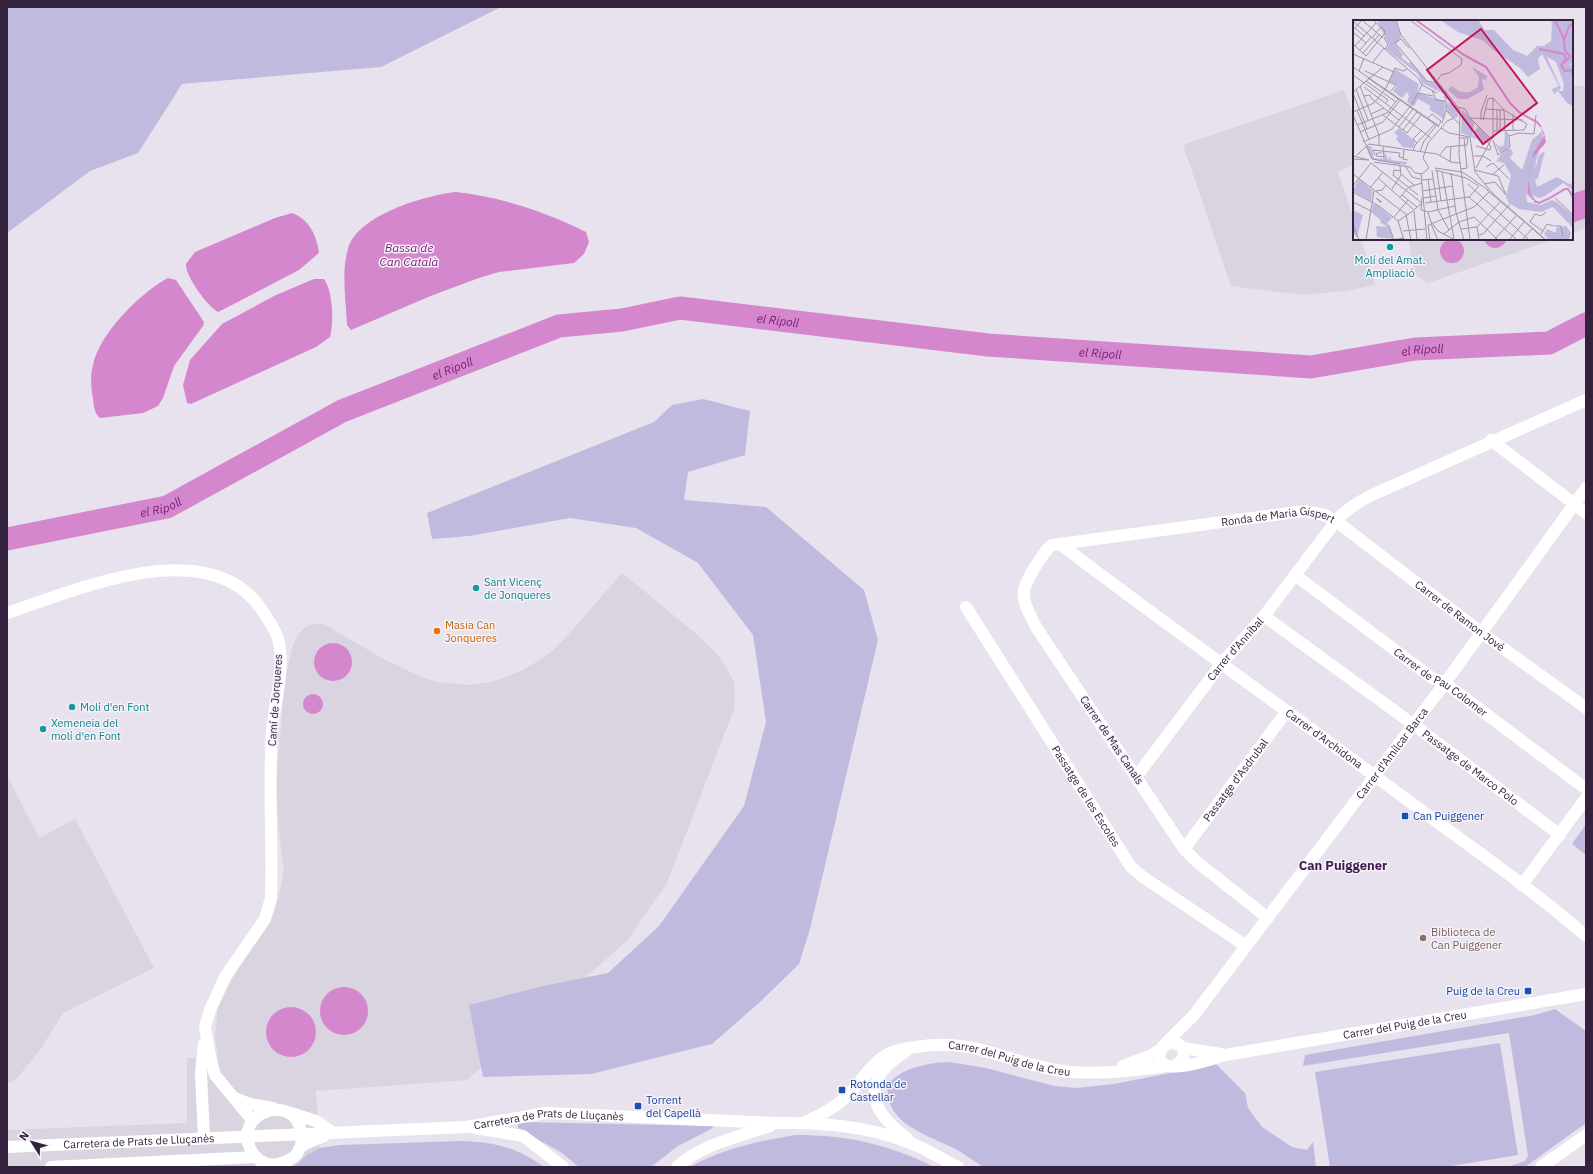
<svg xmlns="http://www.w3.org/2000/svg" width="1593" height="1174" viewBox="0 0 1593 1174" font-family="'IBM Plex Sans',sans-serif">
  <style>
    .built { fill: #dad3e0 }
    .green { fill: #c1badf }
    .water { fill: #d487cd }
    .lines { fill: none; stroke-linecap: round; stroke-linejoin: round }
    .river { stroke: #d487cd; stroke-width: 23 }
    .minor { stroke: #fff; stroke-width: 12 }
    .culture-dot { fill: #0f9aa8; stroke: #f5f2f9; stroke-width: 1.5 }
    .food-dot { fill: #e8710a; stroke: #f5f2f9; stroke-width: 1.5 }
    .transit-dot { fill: #1a4fb4; stroke: #f5f2f9; stroke-width: 1.5 }
    .education-dot { fill: #8d6e63; stroke: #f5f2f9; stroke-width: 1.5 }
    .labels { text-anchor: middle; dominant-baseline: central; stroke-width: 3; stroke-linejoin: round; paint-order: stroke }
    .culture-label { font-size: 11px; fill: #0d838f; stroke: #f5f2f9; text-anchor: start }
    .street-label { font-size: 11px; fill: #34213e; stroke: #f5f2f9 }
    .food-label { font-size: 11px; fill: #c56008; stroke: #f5f2f9; text-anchor: start }
    .transit-label { font-size: 11px; fill: #164399; stroke: #f5f2f9; text-anchor: start }
    .education-label { font-size: 11px; fill: #785e54; stroke: #f5f2f9; text-anchor: start }
    .water-label { font-size: 12px; font-style: italic; fill: #7c1973; stroke: #f5f2f9 }
    .quarter-label { font-size: 13px; font-weight: bold; fill: #401c51; stroke: #f5f2f9 }
    .inset-river { fill: none; stroke: #d487cd; stroke-width: 2 }
    .inset-road { fill: none; stroke: #9f95a7; stroke-width: 1 }
    .view { fill: #c2185b; fill-opacity: 0.15; stroke: #c2185b; stroke-width: 2 }
    .inset-edge { fill: none; stroke: #34213e; stroke-width: 2 }
  </style>
  <rect width="100%" height="100%" fill="#e7e2ed"/>
  <path class="built" d="M1572,86H1586V228L1572,233Z
    M1344,90L1354,116V164L1338,172L1354,219V239H1361L1375,285L1344,291L1303,295L1231,286L1183,145Z
    M1409,239H1555L1428,283L1413,273Z
    M622,573L694,632L716,653L725,665L734,682L735,696L734,709L667,883L627,941L467,1080L316,1091L320,1148L307,1155L294,1167H7V1130L187,1123V1058L218,1057L215,1036L218,1007L236,971L274,912L280,891L284,871L279,833L276,786L285,678L292,648L297,636L303,629L310,625L322,623L382,658L421,677L438,682L467,685L492,682L521,671L538,661L552,651L567,636Z
    M7,775L39,838L75,819L154,968L63,1013L40,1050L17,1078L7,1084Z"/>
  <path class="green" d="M7,7H501L381,67L182,84L138,153L90,171L7,233Z
    M703,399L750,411L745,455L688,472L684,500L766,507L864,590L878,640L810,929L799,964L759,1003L712,1044L591,1074L483,1077L469,1005L543,986L608,973L659,926L744,806L766,722L753,635L698,563L636,528L570,518L469,536L432,539L427,513L654,422L672,405Z
    M1586,824V855L1572,844Z
    M1555,1009L1586,1031V1123L1525,1167H1508L1525,1161L1528,1156L1509,1033L1303,1066L1305,1055L1535,1015Z
    M1500,1043L1518,1155L1446,1167H1330L1315,1072Z
    M949,1062L986,1068L1054,1086L1076,1088L1114,1084L1216,1064L1245,1093L1248,1108L1262,1127L1292,1147L1307,1150L1313,1142L1316,1167H983C974,1161 965,1154 955,1149C931,1136 893,1127 888,1096C887,1090 887,1085 892,1080C908,1066 929,1063 949,1062Z
    M521,1122L714,1126L711,1129L678,1146L651,1167H579L562,1153L518,1128V1125Z
    M795,1135C847,1135 888,1144 934,1167H690C722,1149 759,1141 795,1135Z
    M460,1141C494,1142 517,1147 544,1167H294L307,1155L320,1148L340,1145Z"/>
  <path class="water" d="M1586,189V218L1572,223V194Z
    M456,192C501,197 546,212 586,232L589,242L584,254L574,263L499,272L479,278L433,295L351,330L347,325C346,301 341,272 348,249C357,215 426,195 456,192Z
    M292,213C309,219 317,236 319,253L299,270L226,308L218,312C207,306 185,276 186,264L195,252L275,218Z
    M1440 251a12 12 0 1 1 24 0a12 12 0 1 1-24 0Z
    M1484,239H1507C1502,251 1488,251 1484,239Z
    M168,278L176,280L204,322L203,326L174,366L163,398L158,406L143,413L100,418C94,413 94,406 93,399C91,387 90,376 93,365C99,334 141,292 168,278Z
    M314,279H324C333,291 334,323 330,337L316,347L191,404L187,403L183,385L190,360L222,324L276,295Z
    M314 662a19 19 0 1 1 38 0a19 19 0 1 1-38 0Z
    M303 704a10 10 0 1 1 20 0a10 10 0 1 1-20 0Z
    M320 1011a24 24 0 1 1 48 0a24 24 0 1 1-48 0Z
    M266 1032a25 25 0 1 1 50 0a25 25 0 1 1-50 0Z"/>
  <g class="lines">
    <path class="river" id="s1" d="M7,539L167,507L342,411L559,326L622,320L680,308L988,345L1311,367L1415,349L1549,343L1586,324"/>
    <g class="minor">
      <path d="M1491,440L1586,513"/>
      <path id="s2" d="M1060,544C1181,636 1305,723 1426,814C1480,853 1535,892 1586,936"/>
      <path id="s3" d="M1295,575L1432,678L1445,683L1586,789"/>
      <path id="s4" d="M966,607L1131,867L1143,877L1246,946"/>
      <path d="M7,613C77,590 209,531 262,610C269,621 276,630 279,642C285,671 274,703 272,732C268,787 273,843 271,898L265,919L225,977L210,1010L205,1027L210,1056L215,1075L252,1120"/>
      <path id="s5" d="M1264,616L1414,725L1560,835"/>
      <path id="s6" d="M1136,777L1222,663L1264,616L1336,521L1482,633L1586,708"/>
      <path id="s7" d="M1184,849L1287,711"/>
      <path d="M1522,885L1586,798"/>
      <path id="s8" d="M1268,918L1197,862L1184,849L1036,627C1021,596 1018,594 1037,564C1042,557 1045,550 1052,545L1304,511L1325,515L1336,521C1346,509 1358,502 1372,495L1586,400"/>
      <path d="M204,1044L201,1073L204,1138"/>
      <path id="s9" d="M1163,1046L1194,1015L1445,683L1586,488"/>
      <path d="M1183,1048L1221,1054"/>
      <path d="M907,1050C900,1055 893,1060 887,1066C860,1094 882,1120 907,1138"/>
      <path d="M1123,1066L1150,1056L1161,1049"/>
      <path id="s10" d="M1175,1066L1183,1059L1184,1051L1180,1045L1170,1042L1161,1049C1149,1082 1213,1059 1225,1055L1586,994"/>
      <path d="M235,1098L250,1104L273,1108"/>
      <path d="M291,1113L316,1121L332,1132"/>
      <path id="s11" d="M803,1123C818,1116 833,1109 845,1098C861,1084 871,1061 892,1052C900,1049 908,1048 916,1047C971,1037 1004,1061 1055,1070C1089,1076 1133,1071 1167,1066"/>
      <path d="M475,1128L523,1136L563,1167"/>
      <path id="s12" d="M7,1147L466,1127L545,1113L777,1123C824,1122 877,1127 920,1147C933,1153 945,1161 958,1167"/>
      <path d="M301,1147C309,1084 223,1111 254,1155C259,1162 270,1166 278,1164C285,1162 292,1160 297,1154C298,1151 299,1148 302,1146C308,1142 317,1139 324,1136"/>
      <path d="M51,1167L256,1157"/>
      <path d="M677,1167C702,1144 738,1137 770,1126"/>
      <path d="M1541,1167L1586,1135"/>
    </g>
  </g>
  <g class="culture-dot">
    <circle cx="1390" cy="247" r="4"/>
    <circle cx="476" cy="588" r="4"/>
    <circle cx="72" cy="707" r="4"/>
    <circle cx="43" cy="729" r="4"/>
  </g>
  <circle class="food-dot" cx="437" cy="631" r="4"/>
  <g class="transit-dot">
    <rect x="1401" y="812" width="8" height="8" rx="2"/>
    <rect x="1524" y="987" width="8" height="8" rx="2"/>
    <rect x="838" y="1086" width="8" height="8" rx="2"/>
    <rect x="634" y="1102" width="8" height="8" rx="2"/>
  </g>
  <circle class="education-dot" cx="1423" cy="938" r="4"/>
  <g class="labels">
    <g class="culture-label">
      <text x="1390" y="260" text-anchor="middle">Molí del Amat.<tspan x="1390" dy="13">Ampliació</tspan></text>
      <text x="484" y="582">Sant Vicenç<tspan x="484" dy="13">de Jonqueres</tspan></text>
      <text x="80" y="707">Molí d'en Font</text>
      <text x="51" y="723">Xemeneia del<tspan x="51" dy="13">molí d'en Font</tspan></text>
    </g>
    <g class="street-label">
      <text stroke="none"><textPath href="#s8" startOffset="697">Ronda de Maria Gispert</textPath></text>
      <text stroke="none"><textPath href="#s6" startOffset="481">Carrer de Ramon Jové</textPath></text>
      <text stroke="none"><textPath href="#s6" startOffset="162">Carrer d'Anníbal</textPath></text>
      <text stroke="none"><textPath href="#s3" startOffset="181">Carrer de Pau Colomer</textPath></text>
      <text transform="translate(275 700) rotate(-86)">Camí de Jorqueres</text>
      <text stroke="none"><textPath href="#s2" startOffset="328">Carrer d'Archidona</textPath></text>
      <text transform="translate(1112 740) rotate(56)">Carrer de Mas Canals</text>
      <text stroke="none"><textPath href="#s9" startOffset="372">Carrer d'Amílcar Barca</textPath></text>
      <text stroke="none"><textPath href="#s5" startOffset="256">Passatge de Marco Polo</textPath></text>
      <text stroke="none"><textPath href="#s7" startOffset="86">Passatge d'Asdrubal</textPath></text>
      <text stroke="none"><textPath href="#s4" startOffset="224">Passatge de les Escoles</textPath></text>
      <text stroke="none"><textPath href="#s10" startOffset="310">Carrer del Puig de la Creu</textPath></text>
      <text stroke="none"><textPath href="#s11" startOffset="235">Carrer del Puig de la Creu</textPath></text>
      <text stroke="none"><textPath href="#s12" startOffset="543">Carretera de Prats de Lluçanès</textPath></text>
      <text stroke="none"><textPath href="#s12" startOffset="132">Carretera de Prats de Lluçanès</textPath></text>
    </g>
    <g class="food-label">
      <text x="445" y="625">Masia Can<tspan x="445" dy="13">Jonqueres</tspan></text>
    </g>
    <g class="transit-label">
      <text x="1413" y="816">Can Puiggener</text>
      <text x="1520" y="991" text-anchor="end">Puig de la Creu</text>
      <text x="850" y="1084">Rotonda de<tspan x="850" dy="13">Castellar</tspan></text>
      <text x="646" y="1100">Torrent<tspan x="646" dy="13">del Capellà</tspan></text>
    </g>
    <g class="education-label">
      <text x="1431" y="932">Biblioteca de<tspan x="1431" dy="13">Can Puiggener</tspan></text>
    </g>
    <g class="water-label">
      <text x="409" y="247">Bassa de<tspan x="409" dy="14">Can Català</tspan></text>
      <text stroke="none"><textPath href="#s1" startOffset="817">el Ripoll</textPath></text>
      <text stroke="none"><textPath href="#s1" startOffset="1465">el Ripoll</textPath></text>
      <text stroke="none"><textPath href="#s1" startOffset="1141">el Ripoll</textPath></text>
      <text stroke="none"><textPath href="#s1" startOffset="481">el Ripoll</textPath></text>
      <text stroke="none"><textPath href="#s1" startOffset="157">el Ripoll</textPath></text>
    </g>
    <g class="quarter-label">
      <text x="1343" y="865">Can Puiggener</text>
    </g>
  </g>
  <g transform="translate(1353 20)">
    <rect width="220" height="220" fill="#e7e2ed"/>
    <path d="M24,0H43L48,18L42,24L50,35L48,37L55,43L58,42L75,62L86,64L93,73V78H90L92,75L89,73L69,63L65,54L33,29L36,25ZM87,0H125L132,10H141L160,30L174,36L184,26H191L198,21L199,4L198,1L189,0H220V41L216,47L220,44V86L214,83L205,71L201,74L199,69L206,66L189,34L185,39L187,49L175,57L167,48L139,29L131,21L105,12ZM194,37L203,42L211,64L210,71H205L208,68ZM119,47L134,56L133,60L129,59L131,70L114,79H105L95,70L98,66L108,72H117L125,67L126,57ZM42,49L66,64L64,73L92,81L91,99L76,89L78,86L65,79L61,86L54,82L56,76L54,72L49,78L40,71L44,66L36,61ZM95,82L105,88V97L101,98L95,92L93,86ZM109,89L121,103L119,114L127,120L120,113L125,107L136,117L134,123L108,113ZM46,108L62,121L60,128L50,127L43,119L45,116L41,113ZM189,111L191,126L182,129L186,132L183,141L182,150L186,135L192,131L185,158L182,160L184,167L204,157L216,164L220,163V170L210,163L192,176L186,178L180,175L183,182L173,174L174,182L188,185L199,180L204,182L220,196V208L200,187L188,192L166,189L156,183L153,177L158,155L151,143L143,141L153,129H158L160,133L157,138L169,150L179,120ZM152,112L155,116L156,127L147,133L142,123L147,127L151,125ZM13,126H18L21,138L30,139L32,132L35,140L38,136V140L54,142L53,145L22,140L18,138ZM6,159L20,171L18,181L0,171ZM20,184L25,186L39,198L34,203L19,191ZM0,190L10,195L4,217L0,212ZM28,200L36,207L40,219L24,217L23,206L34,207L27,202ZM213,206L218,213L216,220H196L191,214L194,209L203,213V208Z" fill="#c1badf" fill-rule="evenodd"/>
    <path d="M187,105L191,113L193,122L179,139L175,160L178,176L184,182L179,179L175,173V160L178,142L181,132L191,116Z" fill="#d487cd"/>
    <path class="inset-river" d="M63,0L111,35L133,47L157,83L167,93L184,102L188,107M202,0L211,19M220,4L216,6L211,20L212,30L217,37L208,45L212,51L218,50L220,55M186,29L211,34L213,38L210,43M181,181L186,183L195,179L212,169H215L220,177"/>
    <path class="inset-road" d="M9,0L30,18M20,0L31,10L32,13L28,17M43,0L48,15L107,90L106,135L117,220M57,0L109,39L108,45L96,53L88,55L85,60M0,1L65,58L69,65L84,73M2,8L11,16M0,10L9,0M0,12L13,23M31,17L35,25L32,29M19,18L28,7M0,24L13,36L32,13M2,26L23,3M56,28L48,19L42,23L74,61L85,63M7,30L18,17M10,33L26,15M0,34L41,52M20,42L31,28M0,47L86,106M6,51L11,38M12,51L43,65L38,71M0,55L35,80L33,83M15,58L86,107M13,61L43,82M7,66L26,115V126M11,67L78,118M3,69L15,100M79,70L83,80L92,81M93,71V90L107,105M0,72L30,47M0,73L14,109M65,73L80,76M11,76L17,75L18,78L46,100M140,78L151,90L174,104L171,110L140,111M140,78V119M105,87L112,89L117,98L139,120M132,89L151,90L152,111M4,90L16,120M144,90V110M147,90V111M0,92L21,83L33,68L42,48L50,51L54,49M18,94L31,88M160,94V110M0,95L19,139L47,144M30,95L54,113L68,95M75,98L79,94L88,101L86,105M117,98L170,100M128,100V92L134,75M130,100L135,79L140,78M89,103L93,90M4,105L34,93L45,79M46,107L60,89M88,108L96,113L117,117L122,152L140,174M50,110L64,92M7,112L30,102L48,79M156,116L166,113L181,114L183,95M140,120L145,135M10,122L39,109L59,84L69,65M64,123L60,119L69,110M123,126L137,130L138,127L135,122M51,130L50,139L55,140M60,131L62,125L82,104M67,132L71,121L83,106M29,133H24L23,136L31,137L30,127M4,135L16,124L84,134L98,142L107,143M22,135L20,130L47,133L46,137L50,138M87,135L93,127L114,125L115,118H107M145,135L157,127L156,116L152,111M0,136L16,140M121,136H130L138,141M0,139L16,140M21,142L57,147L62,153L69,154L76,148L70,138L75,123L94,101L101,98M97,142L98,127M18,143L69,183L61,190M53,147L59,157L67,159M133,147L140,143L156,159M82,148L109,152L123,161M123,148L138,120M108,149L114,148L111,118M122,150L145,156L153,175M79,151L85,190L96,210M84,151L88,181M89,152L101,219M98,153L103,193L111,220M0,154L54,195M48,154L61,165M68,154L74,220M140,154L151,145M40,155L65,175M40,155L41,150L48,151M25,158L61,190M75,159L78,182M68,160L80,159M122,161L135,170M115,164L176,220M131,164L142,162L153,175M0,166L18,143M17,168L30,152M39,169L48,155L47,146M134,170L181,210M23,171L29,170L33,165M69,171L100,166M0,172L26,186L45,201L51,220M139,173L192,219M49,175L64,187M47,177L56,167L69,163M116,177L164,220M69,178L68,190L72,191M70,178L83,176M202,178L220,195M0,182L18,191L36,206L41,220M28,183L23,178L29,182M72,183L116,177L126,166L113,158L82,150M61,191L64,220M72,191L75,192L78,202L85,211L100,219M75,192L102,186M53,195L58,220M41,197L55,180M45,201L60,191M78,204L85,220M0,205L6,220M75,205L121,187L136,172M75,205L77,220M202,206H208L210,216M124,207L126,220M108,209L124,207L147,182M181,210L192,220M50,211L72,209M190,211L177,202L182,194L188,196L193,192M91,214L106,202L121,197L145,220M188,214L194,204L201,206M125,215L130,214L157,184M13,220L21,171M38,220L51,218M141,220L163,196M156,220L171,202M169,220L179,209"/>
    <path class="view" d="M128,9L184,83L130,124L74,50Z"/>
    <rect width="220" height="220" class="inset-edge"/>
  </g>
  <rect width="1593" height="1174" fill="none" stroke="#34213e" stroke-width="16"/>
  <g transform="translate(32 1142) rotate(307)" stroke="#f5f2f9" stroke-width="3" paint-order="stroke">
  <path d="M0-3L7 15L0 10L-7 15Z" fill="#34213e"/>
  <text y="-6" font-size="11" font-weight="bold" text-anchor="middle" fill="#34213e">N</text>
  </g>
</svg>
